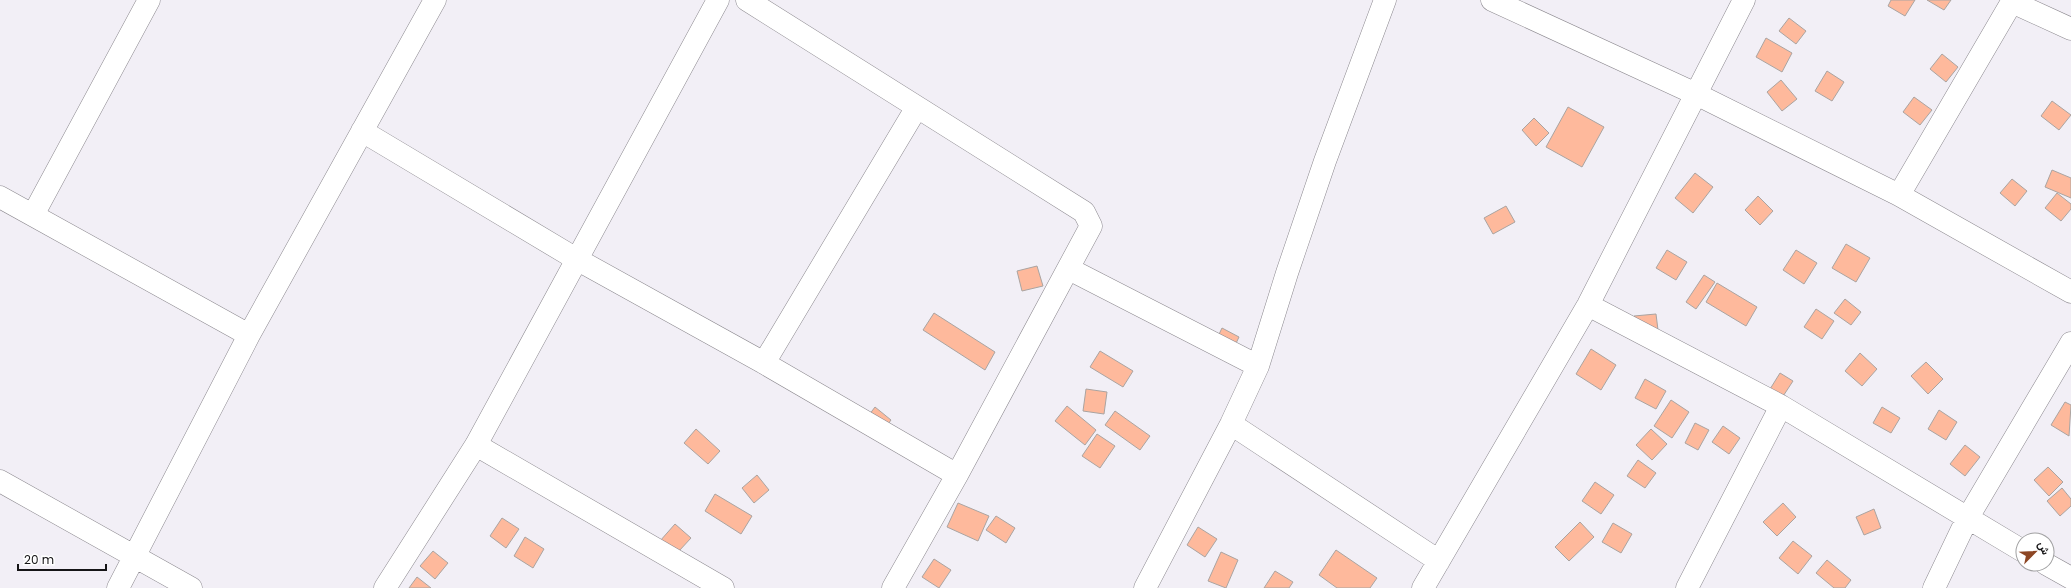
<svg xmlns="http://www.w3.org/2000/svg" width="2071" height="588" viewBox="0 0 2071 588" font-family="Poppins,Vazirmatn,sans-serif">
  <style>
    .building { fill: #feb99c; stroke: #aaa4a1 }
    .lines { fill: none; stroke-linecap: round; stroke-linejoin: round }
    .minor-casing { stroke: #8c898f; stroke-width: 23 }
    .minor { stroke: #fff; stroke-width: 22 }
  </style>
  <rect width="100%" height="100%" fill="#f2eff6"/>
  <path class="building" d="M1891,0H1915L1905,16L1888,6Z
    M1927,0H1951L1944,10Z
    M1789,18L1806,31L1796,44L1779,31Z
    M1766,38L1792,53L1782,72L1756,57Z
    M1942,54L1958,67L1946,82L1930,69Z
    M1827,71L1844,82L1832,101L1815,91Z
    M1781,80L1797,99L1782,111L1767,92Z
    M1914,97L1932,110L1920,125L1903,112Z
    M2052,101L2071,115L2059,130L2041,116Z
    M1568,107L1604,127L1582,167L1546,147Z
    M1534,118L1549,133L1536,146L1522,130Z
    M2052,170L2071,178V198L2045,187Z
    M1695,173L1713,187L1693,213L1675,198Z
    M2012,179L2027,191L2015,206L2000,193Z
    M2057,193L2071,204V209L2061,221L2045,208Z
    M1758,196L1773,211L1760,225L1745,210Z
    M1506,206L1515,222L1493,234L1484,218Z
    M1846,244L1870,258L1856,282L1832,268Z
    M1667,250L1687,262L1676,280L1656,268Z
    M1796,250L1817,263L1804,284L1783,270Z
    M1037,266L1043,286L1022,291L1017,271Z
    M1704,275L1715,282L1696,309L1686,302Z
    M1717,283L1757,307L1746,326L1706,302Z
    M1845,299L1861,312L1851,325L1834,313Z
    M1816,309L1834,321L1822,339L1804,327Z
    M934,313L995,352L985,370L923,330Z
    M1656,314L1659,338L1637,340L1634,316Z
    M1222,328L1239,337L1229,358L1212,349Z
    M1591,349L1616,365L1601,390L1576,374Z
    M1100,351L1133,371L1123,387L1090,367Z
    M1860,353L1877,369L1862,386L1845,371Z
    M1926,362L1943,379L1928,394L1911,376Z
    M1780,373L1793,381L1774,410L1762,402Z
    M1645,379L1666,391L1656,409L1635,398Z
    M1086,389L1107,392L1104,414L1083,411Z
    M1671,400L1689,412L1672,438L1654,426Z
    M2065,402L2071,405L2069,436L2051,425Z
    M1067,406L1096,430L1085,445L1055,421Z
    M875,407L891,420L879,436L863,423Z
    M1882,407L1900,418L1891,433L1873,423Z
    M1939,410L1957,422L1946,440L1928,429Z
    M1115,411L1150,436L1140,450L1105,425Z
    M1695,423L1709,430L1698,450L1685,443Z
    M1723,426L1740,438L1729,454L1712,442Z
    M696,429L720,451L708,464L684,443Z
    M1651,429L1667,444L1652,460L1636,445Z
    M1097,434L1115,446L1100,468L1082,456Z
    M1965,445L1980,457L1965,476L1950,464Z
    M1638,460L1656,473L1645,488L1627,476Z
    M2048,467L2063,482L2049,496L2034,480Z
    M757,475L769,490L754,503L742,488Z
    M1595,482L1614,495L1601,514L1582,501Z
    M2062,488L2071,499V506L2060,516L2047,501Z
    M715,494L752,516L741,534L705,511Z
    M958,503L989,516L978,541L947,527Z
    M1783,503L1796,517L1777,536L1763,522Z
    M1874,509L1881,528L1864,535L1856,517Z
    M996,516L1015,528L1006,543L986,530Z
    M502,518L519,529L506,548L490,536Z
    M1580,522L1594,537L1569,561L1555,547Z
    M1613,523L1632,534L1621,553L1602,542Z
    M675,524L691,538L667,564L652,550Z
    M1198,527L1217,539L1205,557L1187,545Z
    M525,537L544,549L533,568L514,556Z
    M1793,541L1812,556L1798,574L1779,558Z
    M1336,550L1377,578L1370,588H1337L1319,575Z
    M433,551L448,563L435,579L420,566Z
    M1221,552L1238,560L1226,588L1208,581Z
    M934,559L951,570L939,588L922,577Z
    M1827,560L1851,580L1845,588H1834L1816,573Z
    M1275,571L1293,582L1289,588H1264Z
    M417,577L431,588H409Z"/>
  <g class="lines">
    <defs>
      <path id="minor" d="M747,0L1084,212L1091,226L957,475L893,588
        M1492,0L1696,94L1899,195L2071,292
        M2012,2L2071,29
        M362,131L578,260L764,363L957,475
        M1899,195L2013,0
        M0,197L249,335
        M33,215L149,0
        M1069,269L1258,366
        M1588,305L1781,406L2023,551
        M764,363L917,107
        M1231,424L1439,561
        M476,445L723,588
        M0,481L191,588
        M2046,564L2071,578
        M118,588L249,335L435,0
        M385,588L476,445L718,0
        M1145,588L1231,424L1258,366L1287,273L1325,161L1385,0
        M1423,588L1588,305L1744,0
        M1687,588L1781,406
        M1934,588L1967,519L2071,343"/>
    </defs>
    <use href="#minor" class="minor-casing"/>
    <use href="#minor" class="minor"/>
  </g>
  <g transform="translate(2035 552) rotate(66)"><circle r="19" fill="#ffffff" stroke="#a1a1a2"/>
  <path d="M0-3L7 15L0 10L-7 15Z" fill="#8d4624"/>
  <text y="-6" font-size="11" font-weight="bold" text-anchor="middle" fill="#151416">ش</text>
  </g>
  <path d="M18 564v6h88v-6" fill="none" stroke="#151416" stroke-width="2"/>
  <text x="24" y="564" font-size="12" fill="#151416" stroke="#ffffff" stroke-width="3" paint-order="stroke">20 m</text>
</svg>
